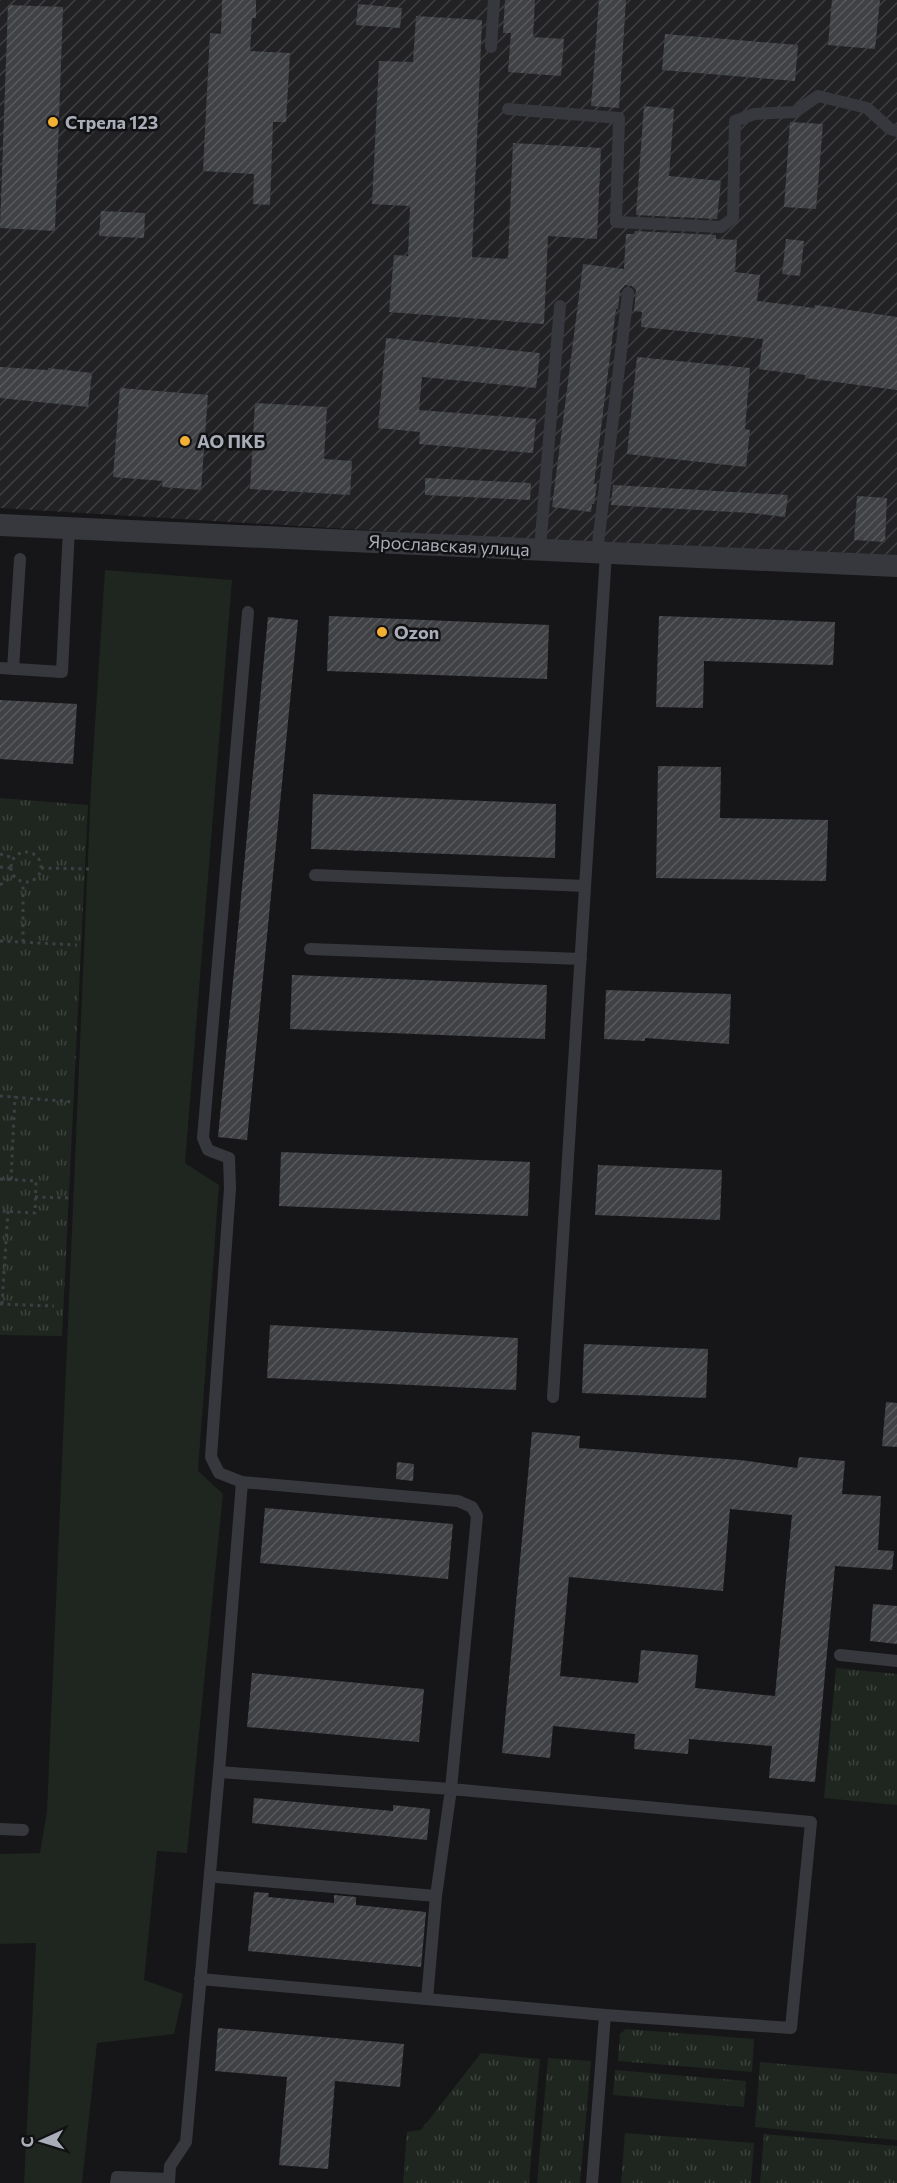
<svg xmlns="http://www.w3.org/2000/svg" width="897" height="2183" viewBox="0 0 897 2183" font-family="Commissioner,sans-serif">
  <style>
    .industrial { fill: url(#industrial-furrows) }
    .grass { fill: url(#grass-tufts) }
    .pitch { fill: #1e261f }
    .building { fill: url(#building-hatch); fill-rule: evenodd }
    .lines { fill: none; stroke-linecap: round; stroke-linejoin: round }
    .path { stroke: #3d3f44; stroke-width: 3; stroke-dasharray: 3 4.5; stroke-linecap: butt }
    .lane { stroke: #37383d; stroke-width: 12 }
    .street { stroke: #37383d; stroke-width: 22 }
    .poi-dot { fill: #f2b134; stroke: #111113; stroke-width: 2 }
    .labels { text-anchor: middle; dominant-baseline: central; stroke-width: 5; stroke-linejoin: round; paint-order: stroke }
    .poi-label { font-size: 18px; font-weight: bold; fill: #a8adb8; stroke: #111113; text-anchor: start }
    .street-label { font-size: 18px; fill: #a8adb8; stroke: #111113 }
  </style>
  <defs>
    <pattern id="industrial-furrows" width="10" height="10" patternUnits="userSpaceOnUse" patternTransform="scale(1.5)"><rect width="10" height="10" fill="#222225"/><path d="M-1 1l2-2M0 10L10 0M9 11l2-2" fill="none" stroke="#3f3f43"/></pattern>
    <pattern id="grass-tufts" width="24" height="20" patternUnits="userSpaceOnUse" patternTransform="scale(1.5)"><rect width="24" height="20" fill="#1e261f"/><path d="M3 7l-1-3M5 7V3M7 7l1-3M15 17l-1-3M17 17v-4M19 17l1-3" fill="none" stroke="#3c433d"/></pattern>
    <pattern id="building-hatch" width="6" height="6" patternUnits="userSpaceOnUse" patternTransform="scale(1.5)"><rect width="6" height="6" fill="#404145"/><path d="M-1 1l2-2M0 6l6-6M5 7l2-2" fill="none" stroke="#595a5e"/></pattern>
  </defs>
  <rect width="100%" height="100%" fill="#161618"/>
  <path class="industrial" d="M0,0H897V562L0,508Z"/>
  <path class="grass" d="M0,798L88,805L62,1336L0,1335Z
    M836,1668L897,1674V1805L824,1798Z
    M626,2029L754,2039L752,2072L618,2061L620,2034Z
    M481,2053L540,2059L529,2183H403L407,2132L421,2130Z
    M548,2058L591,2061L580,2183H537Z
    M760,2062L897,2074V2140L755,2127Z
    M615,2070L746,2081L744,2107L613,2095Z
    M625,2133L754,2143L751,2183H621Z
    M764,2134L897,2146V2183H760Z"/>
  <path class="pitch" d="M105,570L232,580L185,1163L219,1185L198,1471L223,1494L187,1853L157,1851L144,1980L183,1994L174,2034L97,2043L82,2183H24L36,1943L0,1944V1854L40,1853L47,1811L91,787Z"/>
  <path class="building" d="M222,0H256V18H252L250,51L290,53L286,122H273L270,205L253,204L254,174L203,171L210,33L221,34Z
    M505,0H535L533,37L564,39L561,76L508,72L511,33H503Z
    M599,0H626L619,108L591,106Z
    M832,0H880L875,49L828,45Z
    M358,4L402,8L400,28L356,25Z
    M8,5L63,7L55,231L0,228Z
    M416,16L482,20L472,257L508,259L513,143L601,148L597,239L548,236L544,324L389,312L394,255L408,256L410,206L372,204L379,61L413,62Z
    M665,34L798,45L795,81L662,70Z
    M644,106L674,109L669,176L721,181L717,219L636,215Z
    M790,122L823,124L816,209L784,207Z
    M101,211L145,213L144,238L99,236Z
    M635,231L716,235V239L737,240L735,272L760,275L757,301L814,308L815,305L897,317V390L805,378V375L759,369L763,339L641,327L642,312L634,311L636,290L632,286L625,285L620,291L618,309H616L594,484H597L594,504H592L591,512L552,507L583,264L624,269L626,234H634Z
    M786,239L804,241L800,276L782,274Z
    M386,338L540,353L536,388L422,377L419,410L536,419L533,453L419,444L420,432L378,428Z
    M637,357L750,368L745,429L750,430L746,467L627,454Z
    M0,367L48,370V368L92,373L88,407L0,398Z
    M120,388L208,395L201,490L162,487L163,481L113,477Z
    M255,403L327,407L324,459L352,461L350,495L250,489Z
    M425,478L531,483L530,500L425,495Z
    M613,485L788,495L785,517L750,513L611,505Z
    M857,496L887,498L885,542L854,540Z
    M329,616L549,625L547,679L327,671Z
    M659,616L835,622L833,665L704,661L703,708L656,707Z
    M268,617L298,620L247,1140L218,1137Z
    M0,700L77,704L73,764L0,759Z
    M658,766L721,767L720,818L828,820L826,881L656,878Z
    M313,794L556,804L555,858L311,849Z
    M292,975L547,985L545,1039L290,1029Z
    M606,990L731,994L729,1044L645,1038V1041L604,1039Z
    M281,1152L530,1162L528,1216L279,1206Z
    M598,1165L722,1170L720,1220L595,1215Z
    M270,1325L518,1338L516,1390L267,1378Z
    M584,1344L708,1349L706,1398L582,1393Z
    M886,1402L897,1403V1447L882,1446Z
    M532,1432L580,1436L579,1448L740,1460L797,1468L799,1457L845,1461L842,1494L881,1496L878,1550L894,1551L892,1570L835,1566L815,1782L769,1778L772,1746L689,1739L688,1754L634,1749L635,1734L553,1726L550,1758L502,1753ZM730,1509L792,1515L775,1696L695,1688L698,1655L641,1650L638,1683L560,1676L569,1577L723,1591Z
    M397,1462L414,1464L413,1481L396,1479Z
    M265,1508L453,1524L448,1579L260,1563Z
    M873,1604L897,1606V1644L870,1641Z
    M252,1673L424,1689L419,1742L247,1727Z
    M254,1798L393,1811V1805L430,1809L427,1840L252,1823Z
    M254,1892L269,1893L268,1897L334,1903V1895L356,1897V1905L426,1912L421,1967L248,1951Z
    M218,2028L404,2044L400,2087L335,2081L328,2169L279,2165L287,2077L215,2071Z"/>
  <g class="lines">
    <path class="path" d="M11 867a15 15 0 1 1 30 0a15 15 0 1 1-30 0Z
      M0,854L14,858
      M0,867L11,868
      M41,868L90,869
      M0,885L13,876
      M0,941L77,945
      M23,942V883
      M0,1096L74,1102
      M0,1179L36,1181L35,1213L0,1211
      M11,1180L15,1096
      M35,1197L72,1198
      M0,1304L54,1306
      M2,1304L8,1211"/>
    <path class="lane" d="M491,47L494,0
      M508,109L619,118L616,222L721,227L733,218L735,121L754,114L795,112L818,96L867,108L890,129L897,131
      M540,549L560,306
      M597,552L628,293
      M0,668L62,672L69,528
      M13,669L20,559
      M315,875L585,886
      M310,949L581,959
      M553,1397L606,553
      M840,1655L897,1661
      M219,1772L451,1789L477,1516L472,1507L458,1501L242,1482L219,1473L211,1457L230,1188L229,1158L208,1150L203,1138L248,612
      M0,1829L23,1830
      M217,1877L436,1896
      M200,1979L605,2015L592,2183
      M427,1999L436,1896L451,1789L811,1822L791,2028L605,2015
      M116,2183L117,2177L169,2179
      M169,2183L170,2166L186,2142L219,1772L242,1482"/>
    <path class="street" d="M0,525L897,566"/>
  </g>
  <g class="poi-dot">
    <circle cx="53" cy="122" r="6"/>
    <circle cx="185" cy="441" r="6"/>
    <circle cx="382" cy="632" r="6"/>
  </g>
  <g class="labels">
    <g class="poi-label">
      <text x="65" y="122">Стрела 123</text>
      <text x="197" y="441">АО ПКБ</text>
      <text x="394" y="632">Ozon</text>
    </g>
    <g class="street-label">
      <text transform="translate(449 545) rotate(3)">Ярославская улица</text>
    </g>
  </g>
  <g transform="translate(42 2141) rotate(266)" stroke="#111113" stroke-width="4.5" paint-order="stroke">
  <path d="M0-4.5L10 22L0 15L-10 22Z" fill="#a8adb8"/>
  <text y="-9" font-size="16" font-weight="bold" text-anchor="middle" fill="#a8adb8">С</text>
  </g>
</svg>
